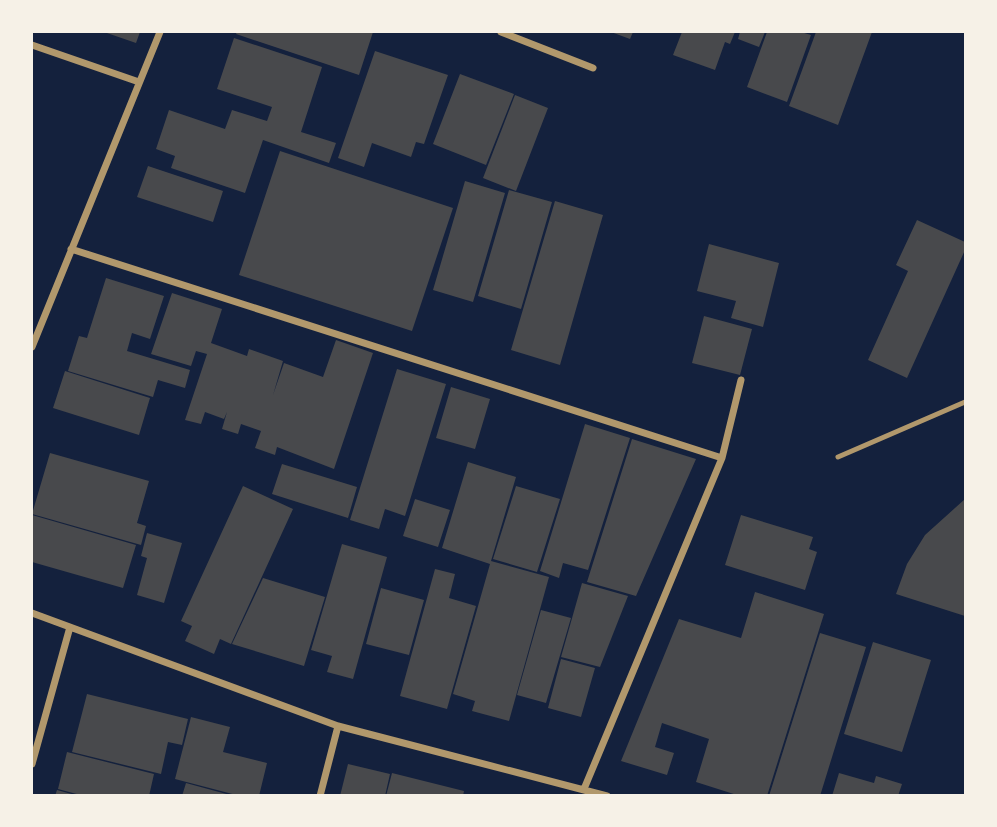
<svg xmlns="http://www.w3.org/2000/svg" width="997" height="827" viewBox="0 0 997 827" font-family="Helvetica,sans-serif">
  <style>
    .building { fill: #48494c }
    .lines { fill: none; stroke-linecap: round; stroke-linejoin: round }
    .service { stroke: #b1986c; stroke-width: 5 }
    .minor { stroke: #b1986c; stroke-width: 7 }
  </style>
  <rect width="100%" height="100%" fill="#14213d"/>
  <path class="building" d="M104,32H140L136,43Z
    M237,32H373L359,75L236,34Z
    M611,32H633L630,39Z
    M682,32H735L730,44L725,42L715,70L673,55Z
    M740,32H765L759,47L738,39Z
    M767,32H801L811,35L787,102L747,87Z
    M816,32H872L838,125L789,106Z
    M234,38L322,67L301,132L336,143L329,163L263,140L245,193L171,168L175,156L156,149L169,110L225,129L232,110L267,121L272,107L217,89Z
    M375,51L448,75L424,144L416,142L411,157L372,143L364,167L338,158Z
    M460,74L514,94L486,165L433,144Z
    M515,95L548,108L516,191L483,178Z
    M280,151L453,208L412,331L239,275Z
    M148,166L223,191L213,222L137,197Z
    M465,181L505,193L473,302L433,290Z
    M509,190L552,202L521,309L478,296Z
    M555,201L603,215L560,365L511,350Z
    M917,220L965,242V250L907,378L868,360L908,271L896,265Z
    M709,244L779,263L763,327L731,318L736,301L697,291Z
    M106,278L164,296L150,339L132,333L127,351L190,370L185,388L158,380L153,397L68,371L79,336L87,338Z
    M172,293L222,309L211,343L247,356L249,349L283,361L273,395L284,363L323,377L336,340L373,353L334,469L277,447L275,455L255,448L261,431L241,424L238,434L222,429L227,412L224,419L205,412L201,424L185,420L207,354L196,351L191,366L151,354Z
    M704,316L752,329L740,375L692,363Z
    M397,369L446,384L405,516L385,509L379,529L350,520Z
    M65,371L150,398L139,435L53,408Z
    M451,387L490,399L475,449L436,438Z
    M585,424L630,438L588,570L563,563L559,578L540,571Z
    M632,439L696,459L636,596L587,582Z
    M50,453L149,481L137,523L146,526L141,545L32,514Z
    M468,462L516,477L491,561L549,577L509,721L472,711L475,701L453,694L490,564L442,548Z
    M282,464L357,487L348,518L272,494Z
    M243,486L293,509L231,644L220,639L214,654L185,641L192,626L181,621Z
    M516,486L560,499L537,572L493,559Z
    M415,499L450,510L438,547L403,536Z
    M965,499V616L896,594L907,564L925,535Z
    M32,515L136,545L123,588L32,562Z
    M741,515L813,537L809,549L817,552L805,590L725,565Z
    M147,533L182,543L164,603L137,595L147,558L141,556Z
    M342,544L387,557L353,679L327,672L332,656L311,650Z
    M435,569L455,574L449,598L476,606L447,709L400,696Z
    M263,578L325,597L304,666L232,644Z
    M582,583L628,596L600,667L561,657Z
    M381,588L424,600L409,655L366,644Z
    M755,592L824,614L767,796H740L696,782L709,739L662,723L655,747L674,753L667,775L621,761L679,619L741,638Z
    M541,610L571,618L546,703L517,695Z
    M820,633L866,647L820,796H769Z
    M873,642L931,660L902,752L844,734Z
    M561,659L595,668L581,717L548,708Z
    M87,694L188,719L182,745L168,742L161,774L72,752Z
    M191,717L230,727L223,752L267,763L259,796H240L175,779Z
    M67,752L154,774L149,796H84L58,789Z
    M348,764L390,774L385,796H340Z
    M392,773L464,791L463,796H386Z
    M839,773L874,783L876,776L902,784L898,796H832Z
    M186,783L230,795V796H182Z
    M57,790L75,795V796H55Z"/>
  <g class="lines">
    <path class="service" d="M838,457L965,402"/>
    <path class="minor" d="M501,32L593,68
      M32,45L139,82
      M71,249L722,458
      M32,347L160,32
      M32,613L338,726L607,796
      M32,764L70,627
      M584,789L722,458L741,380
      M320,796L338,726"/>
  </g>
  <rect width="997" height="827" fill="none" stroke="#f6f1e7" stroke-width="66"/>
</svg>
